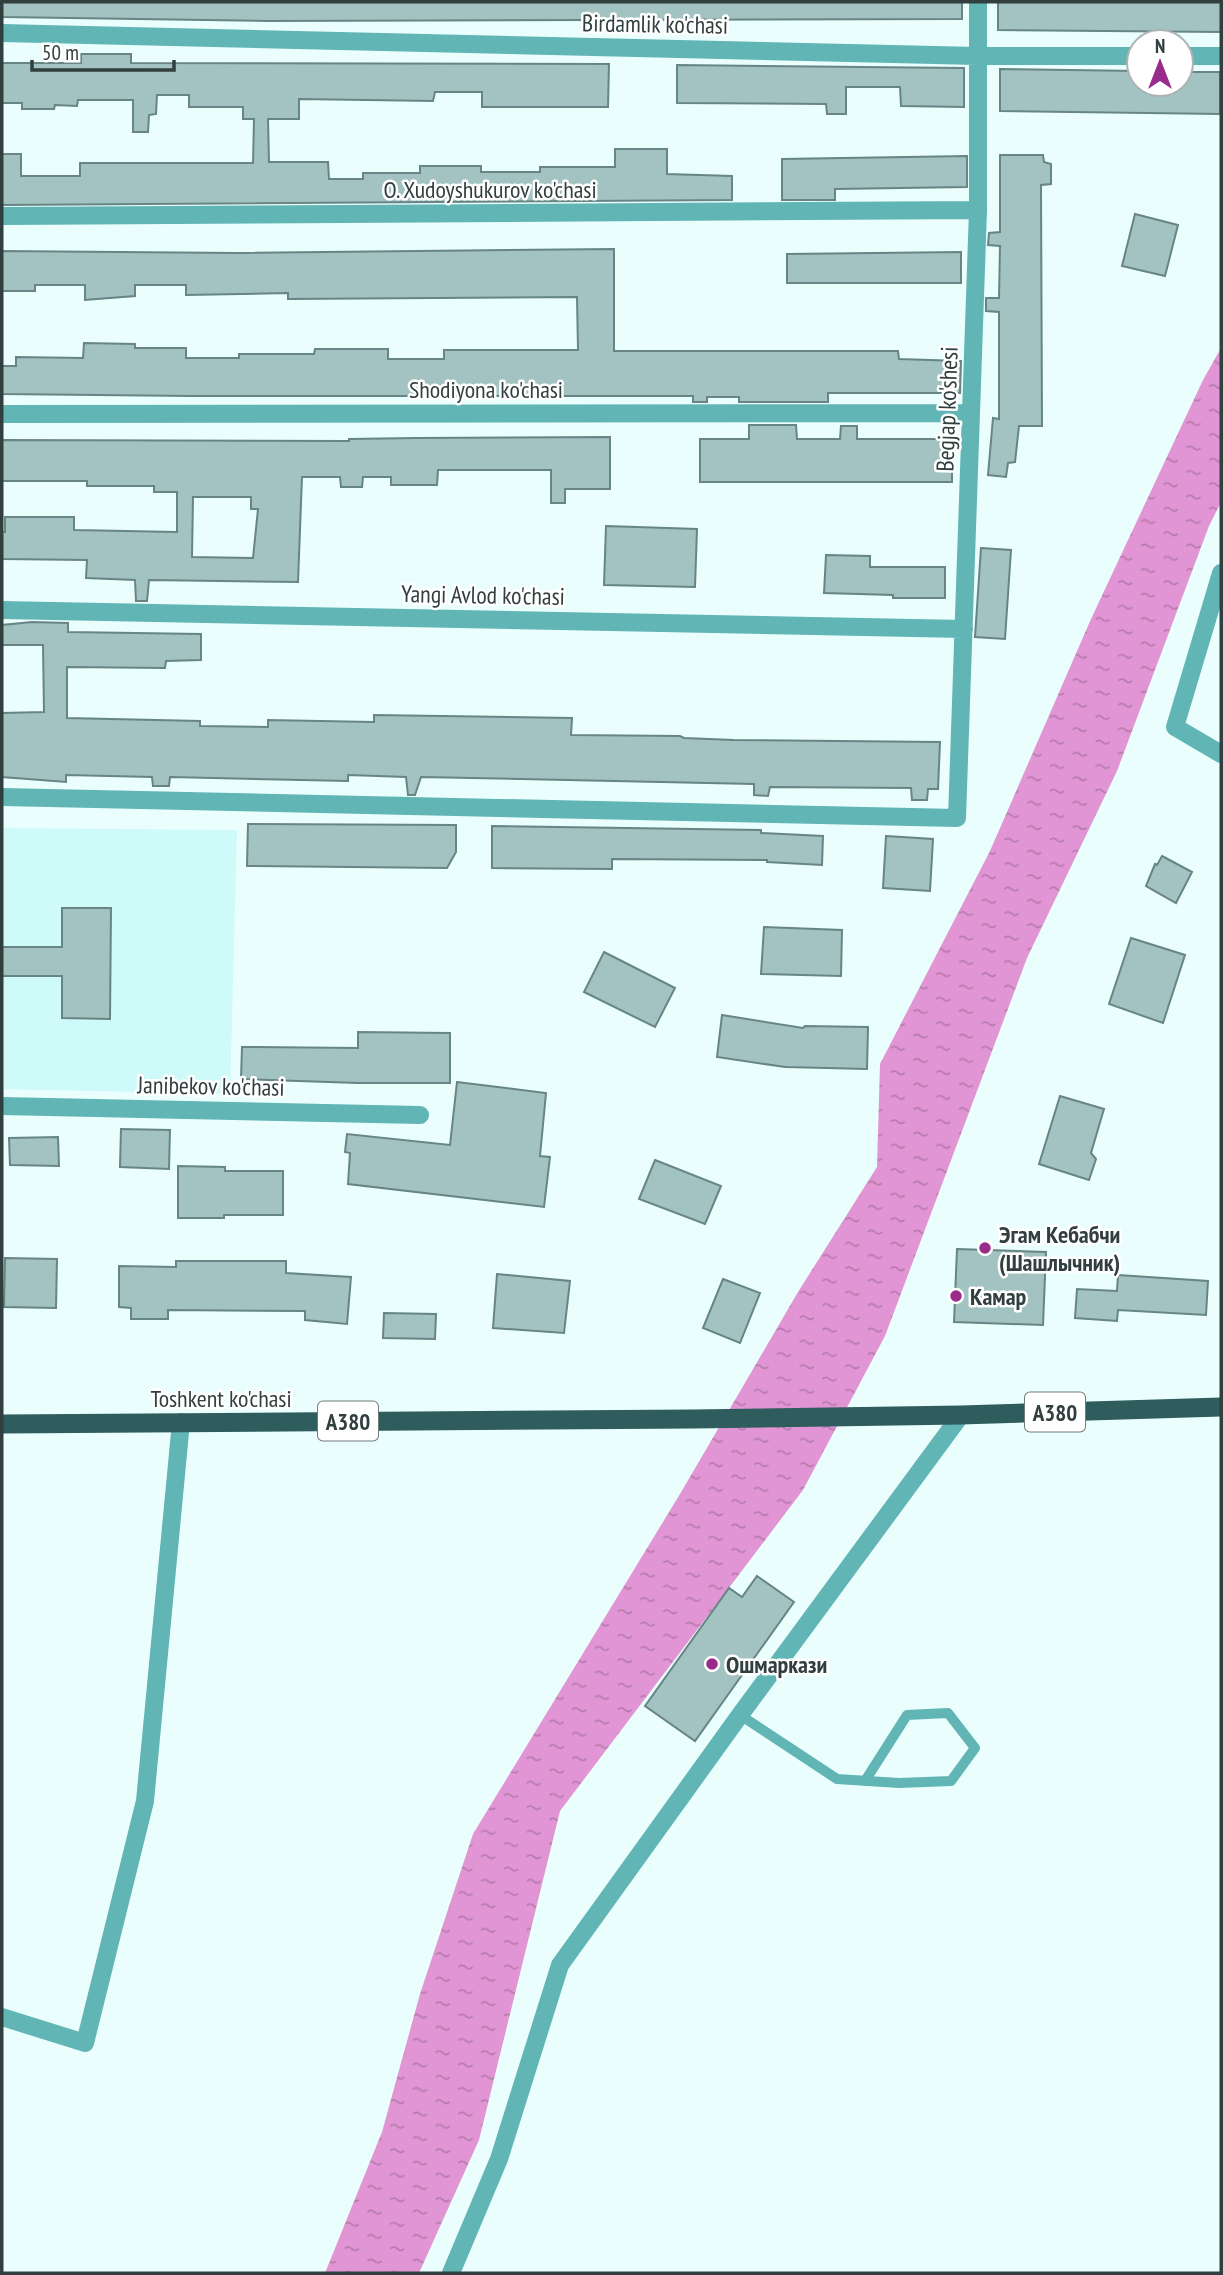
<svg xmlns="http://www.w3.org/2000/svg" width="1223" height="2275" viewBox="0 0 1223 2275" font-family="'PT Sans Narrow',sans-serif">
  <style>
    .built { fill: #cefaf9 }
    .water { fill: url(#water-ripples) }
    .building { fill: #a3c3c2; stroke: #668584; stroke-width: 2; fill-rule: evenodd }
    .lines { fill: none; stroke-linecap: round; stroke-linejoin: round }
    .service { stroke: #61b5b4; stroke-width: 10 }
    .minor { stroke: #61b5b4; stroke-width: 18 }
    .trunk { stroke: #2f5c5c; stroke-width: 19 }
    .poi-dot { fill: #982b8c; stroke: #fff; stroke-width: 2.5 }
    .labels { text-anchor: middle; dominant-baseline: central; stroke-width: 5; stroke-linejoin: round; paint-order: stroke }
    .shield { fill: #fff; stroke: #707979; stroke-width: 2 }
    .shield-label { font-size: 23px; font-weight: bold; fill: #323f3f }
    .street-label { font-size: 24px; fill: #323f3f; stroke: #fff }
    .poi-label { font-size: 24px; font-weight: bold; fill: #323f3f; stroke: #fff; text-anchor: start }
  </style>
  <defs>
    <pattern id="water-ripples" width="26" height="14" patternUnits="userSpaceOnUse" patternTransform="scale(1.75)"><rect width="26" height="14" fill="#e195d4"/><path d="M2 4q2-2 4 0t4 0M15 11q2-2 4 0t4 0" fill="none" stroke="#b77bad"/></pattern>
  </defs>
  <rect width="100%" height="100%" fill="#eafefd"/>
  <path class="built" d="M2,828L237,830L230,1094L2,1089Z"/>
  <path class="water" d="M1221,348V502L1209,526L1117,771L1027,958L885,1336L803,1490L560,1811L479,2140L419,2273H325L382,2132L420,1994L473,1834L680,1494L798,1292L877,1167L880,1064L990,851L1091,619L1203,380Z"/>
  <path class="building" d="M2,2H962V19L269,21L2,17Z
    M998,2H1221V32L998,30Z
    M81,54H131V63L609,64L608,107H482V92H435L433,101L299,99V119H268L269,162H328L329,179H363V173H420V166H481V172H540V167H615V149H667V174L732,176V200L2,205V154H21V176H80V163H253L254,119H243V107H189V95H157L156,114L149,115L148,132H133V100H78L77,106L55,105L54,109H22V103H2V63H81Z
    M677,65L964,68V107L901,106L900,87H846V114H827L826,104L677,103Z
    M1000,69L1139,71V84H1181V72H1220V114L1000,111Z
    M1000,155H1043L1044,162L1051,164V184L1041,185L1042,426H1019L1015,462L1008,463L1006,477L988,475L993,418L999,419V312L986,311V298H999L1000,246L988,245L989,233L1000,232Z
    M967,156V187L835,189V200H782V159Z
    M1135,214L1178,225L1165,276L1122,266Z
    M614,249V351H898L899,359L961,361L960,393H828V402H739V397H707V402H693V396H191L2,394V366H16V357L83,358L84,343L135,344V348H186V358H239V354H314L315,349H388V359H444V350H578L577,297L288,299V293L186,295V285H135V296L85,300V285H35V291H2V251L237,253Z
    M961,252V283H787V254Z
    M749,425H796L797,439H840L841,426H857V439H952V482H700V439H749Z
    M610,437V489H565V503H551V470H438L437,485H391V477H363L362,487H341L340,477H302L298,582L149,580L147,601H136L135,580L86,578L87,560L2,559V532H5V517H74V530L177,532V492H154V486H87V481H2V440L349,441V439L416,438ZM193,497H251V509H258L253,558L192,557Z
    M606,526L697,529L695,587L604,585Z
    M981,548L1011,550L1005,639L975,637Z
    M826,555L870,556V567H945V598H893V595L824,593Z
    M32,622L68,623V632L201,634V660L166,661L165,668L67,667V718L200,721V726L268,727V720L374,722V715L572,718L571,735L680,736L684,738L734,740L940,742L938,789H928L927,800H912L911,788L770,787L768,796L754,795V784L421,777L415,795H408L406,777L348,775V781L170,777L169,786H153L152,777L66,775V782L2,777V713L44,712L43,645H2V625Z
    M248,824L456,825V852L447,868L247,866Z
    M492,826L761,830V833L823,836L822,865L767,862V860L612,859V869L492,868Z
    M886,836L933,839L930,891L883,888Z
    M1162,856L1192,872L1176,903L1146,886L1155,864L1157,865Z
    M62,908H111L110,1019L62,1018V976H2V947H62Z
    M764,927L842,930L841,976L761,974Z
    M1131,938L1185,955L1163,1023L1109,1004Z
    M604,952L675,988L655,1027L584,992Z
    M722,1015L803,1028L805,1026L868,1027L867,1069L785,1067L717,1057Z
    M358,1032L450,1033V1083H358L241,1079L242,1047L358,1048Z
    M457,1082L546,1093L540,1156L550,1157L544,1207L348,1184L350,1153L345,1152L347,1134L450,1145Z
    M1060,1096L1104,1109L1091,1153L1096,1159L1089,1180L1039,1164Z
    M121,1129L170,1130L169,1169L120,1167Z
    M58,1137L59,1166L10,1165L9,1138Z
    M655,1160L721,1186L705,1224L639,1199Z
    M178,1166L225,1167V1171H283V1215H224V1218H178Z
    M957,1249L1046,1252L1043,1325L954,1322Z
    M5,1258L57,1259L56,1308L4,1307Z
    M176,1261H286V1273L351,1277L347,1324L305,1320V1311L168,1310V1319H131V1308L119,1307V1266L176,1267Z
    M497,1274L570,1281L564,1333L493,1328Z
    M1118,1275L1208,1281L1206,1315L1118,1310L1117,1321L1075,1318L1077,1289L1117,1291Z
    M723,1279L760,1293L740,1343L703,1328Z
    M384,1313L436,1314L435,1339L383,1338Z
    M757,1576L794,1602L695,1741L645,1706L729,1588L742,1597Z"/>
  <g class="lines">
    <path class="service" d="M740,1715L837,1779L899,1783L951,1781L975,1748L948,1713L907,1715L865,1781"/>
    <path class="minor" d="M2,33L978,56H1139
      M1181,56H1221
      M2,216L978,210
      M2,414L971,413
      M1221,573L1175,727L1221,754
      M2,610L964,629
      M2,797L957,818L978,210V2
      M2,1106L420,1115
      M2,2017L85,2043L145,1801L181,1422
      M451,2273L499,2159L560,1965L740,1715L961,1415"/>
    <path class="trunk" d="M2,1424L693,1419L961,1415L1221,1407"/>
  </g>
  <g class="poi-dot">
    <circle cx="985" cy="1248" r="7"/>
    <circle cx="956" cy="1296" r="7"/>
    <circle cx="712" cy="1664" r="7"/>
  </g>
  <g class="labels">
    <g class="shield">
      <rect x="1025" y="1392.5" width="60" height="39" rx="5"/>
      <rect x="318" y="1401.5" width="60" height="39" rx="5"/>
    </g>
    <g class="shield-label">
      <text x="1055" y="1412">A380</text>
      <text x="348" y="1421">A380</text>
    </g>
    <g class="street-label">
      <text transform="translate(655 24) rotate(1)">Birdamlik ko'chasi</text>
      <text x="490" y="189">O. Xudoyshukurov ko'chasi</text>
      <text x="486" y="389">Shodiyona ko'chasi</text>
      <text transform="translate(947 409) rotate(-88)">Begjap ko'shesi</text>
      <text transform="translate(483 595) rotate(1)">Yangi Avlod ko'chasi</text>
      <text transform="translate(211 1086) rotate(1)">Janibekov ko'chasi</text>
      <text x="221" y="1398">Toshkent ko'chasi</text>
    </g>
    <g class="poi-label">
      <text x="999" y="1234">Эгам Кебабчи<tspan x="999" dy="28">(Шашлычник)</tspan></text>
      <text x="970" y="1296">Камар</text>
      <text x="726" y="1664">Ошмаркази</text>
    </g>
  </g>
  <rect width="1223" height="2275" fill="none" stroke="#323f3f" stroke-width="7"/>
  <g transform="translate(1160 63)"><circle r="33" fill="#ffffff" stroke="#adb2b2" stroke-width="2"/>
  <path d="M0-5L12 26L0 18L-12 26Z" fill="#982b8c"/>
  <text y="-10" font-size="19" font-weight="bold" text-anchor="middle" fill="#323f3f">N</text>
  </g>
  <path d="M32 60v10h142v-10" fill="none" stroke="#323f3f" stroke-width="3.5"/>
  <text x="42" y="60" font-size="21" fill="#323f3f" stroke="#ffffff" stroke-width="5" paint-order="stroke">50 m</text>
</svg>
